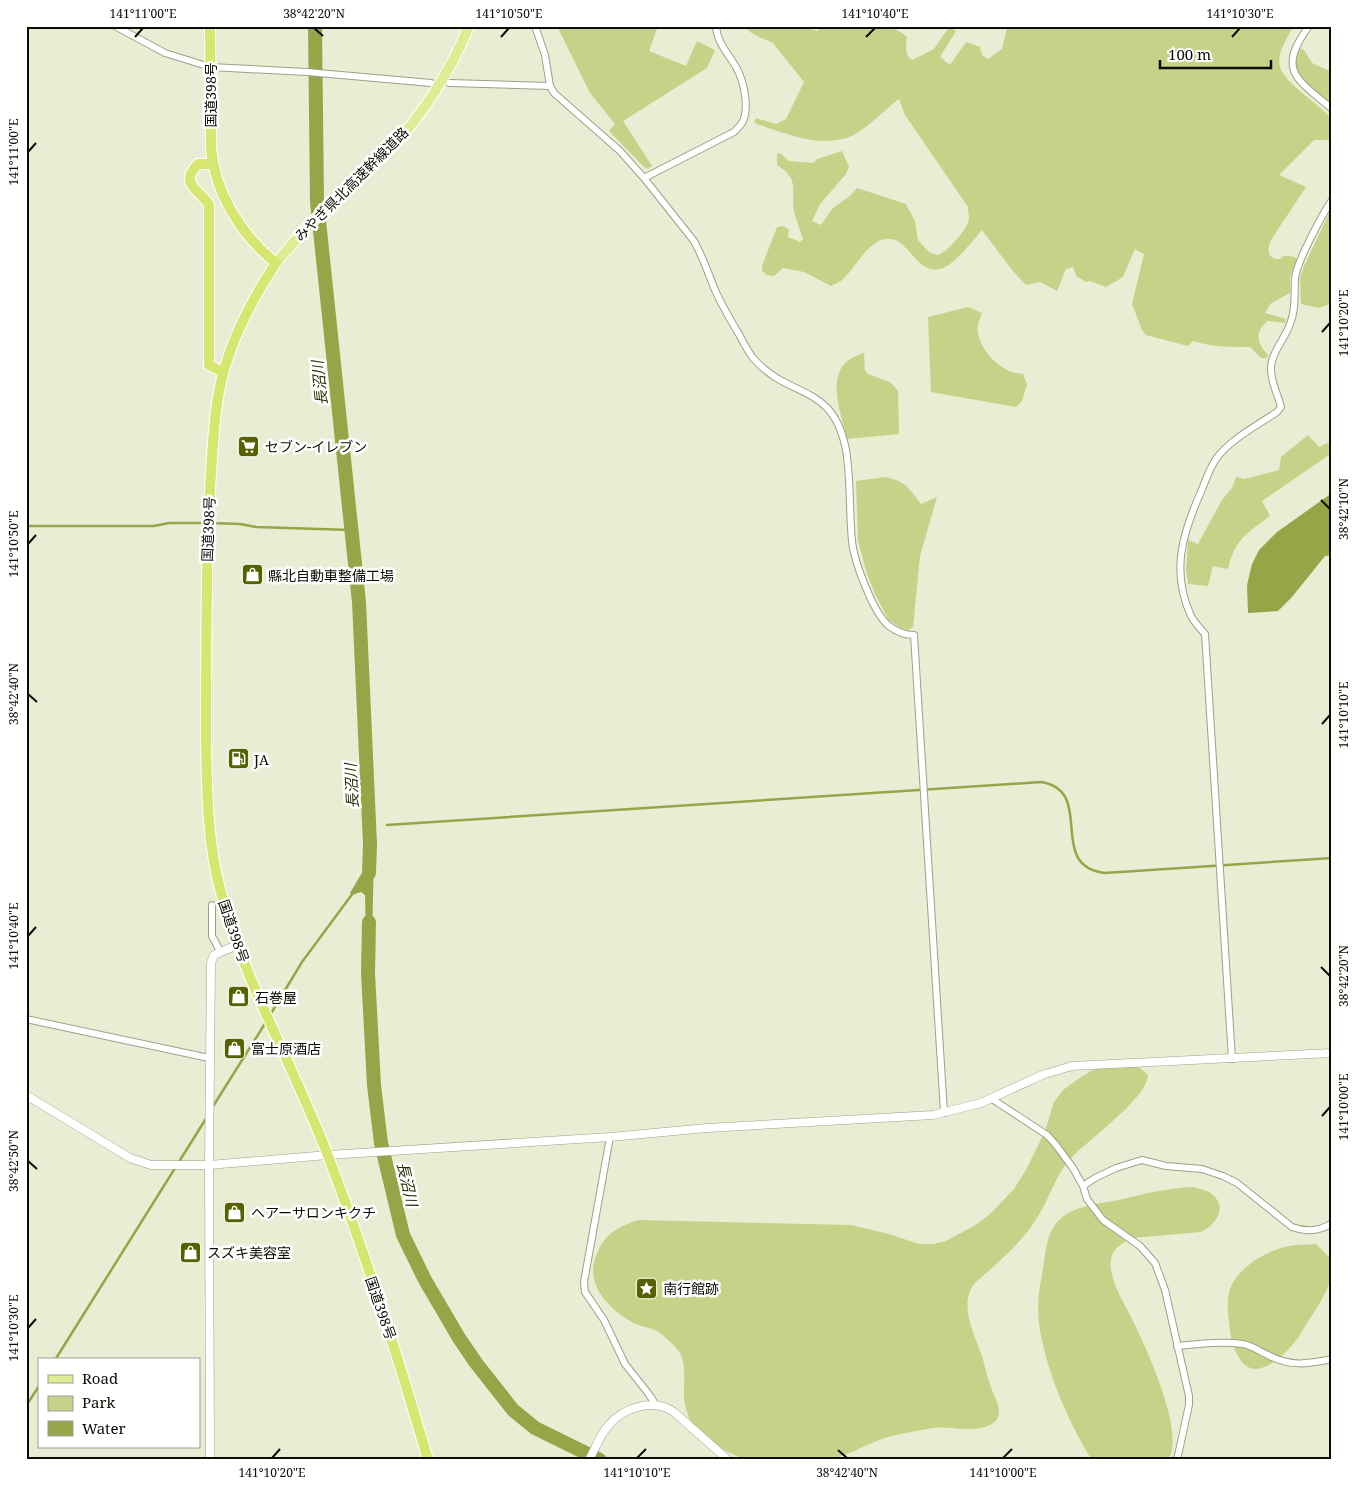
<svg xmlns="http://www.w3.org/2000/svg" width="1358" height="1486" viewBox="0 0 1358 1486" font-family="'Noto Serif','Noto Sans JP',serif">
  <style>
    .green { fill: #c6d288 }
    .water { fill: #97a447 }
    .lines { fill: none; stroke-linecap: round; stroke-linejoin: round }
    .stream { stroke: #97a447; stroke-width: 2.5 }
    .river { stroke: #97a447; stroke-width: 14 }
    .minor-casing { stroke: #9da188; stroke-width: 8 }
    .tertiary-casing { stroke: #9da188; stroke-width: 9 }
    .primary-casing { stroke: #fff; stroke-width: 12 }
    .trunk-casing { stroke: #fff; stroke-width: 12 }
    .minor { stroke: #fff; stroke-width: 6 }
    .tertiary { stroke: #fff; stroke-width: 8 }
    .primary { stroke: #e0ec94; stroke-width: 10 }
    .trunk { stroke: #d6e670; stroke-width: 10 }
    .ticks { fill: none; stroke: #0b0d05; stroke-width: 2 }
    .labels { text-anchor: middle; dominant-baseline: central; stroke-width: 5; stroke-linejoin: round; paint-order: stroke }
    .street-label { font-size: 14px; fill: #0b0d05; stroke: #fff }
    .poi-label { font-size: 14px; fill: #0b0d05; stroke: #fff; text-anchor: start }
    .water-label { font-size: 15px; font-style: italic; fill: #2a2f06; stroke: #fff }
    .neatline { fill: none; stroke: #0b0d05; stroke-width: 2 }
    .ticks-label { font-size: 12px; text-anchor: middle; fill: #0b0d05 }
  </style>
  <rect width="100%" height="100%" fill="#e8eed3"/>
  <path class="green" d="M557,26H658L649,51L686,66L697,41L715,50L707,68L623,121L652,166L646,169L609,131L615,124L590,93Z
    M744,26H801L818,31L820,26H859L865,28L867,26C881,26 896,26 907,37C906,45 904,55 912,60L934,49L949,27L956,31L940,57L950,65L966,42L980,47L982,55L988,59L1002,49L1007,28L1013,26H1293C1289,36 1282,44 1280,55C1279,59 1279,66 1281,70C1289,86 1319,104 1332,119V140H1314L1279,175L1306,187L1271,240C1268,247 1266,258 1277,259C1285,259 1277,257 1285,256C1288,255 1294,257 1297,258L1290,277V293L1270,304L1265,313L1286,319L1285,323L1268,321C1254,331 1257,344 1268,355L1267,358H1261L1250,347C1230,347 1212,347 1193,341L1188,346L1146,335L1142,330L1132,304L1144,254L1135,249L1123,277L1106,287L1090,281L1086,282L1076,276L1073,267L1066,269L1057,291L1040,282L1026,285L1012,270L982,230C973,240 954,266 940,269C915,275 909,235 885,239C867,242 855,269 841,281C838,283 834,284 831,286L804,272L783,268L774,276L767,275L762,271V266L777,227L783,226L789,229L788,237L800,242L803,239C800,230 796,220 794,211C790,188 801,181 777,165V154L780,153L789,161L813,163L817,159L842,151L849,167L846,174L820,204L812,221L821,225L832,209L851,195L857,188L906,204L915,221L918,240L929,252L937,255C947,253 964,232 968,223C970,218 968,212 968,207L905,115L899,99C887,108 867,128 854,135C822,150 785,133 754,123L756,118L776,124L786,119L804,82L773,43L759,37L750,32Z
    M1299,48L1304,50L1312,63L1332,72V105C1323,97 1301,82 1297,71C1294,64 1297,55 1299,48Z
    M1332,207V303L1319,308L1301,304L1300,278L1304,266Z
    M968,307L982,313C981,316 979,320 978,324C975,343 992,362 1007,370C1011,373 1017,373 1023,374L1027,384L1022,401L1016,407L931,392L928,317Z
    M864,353L865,370L868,374L890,382L898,391L899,434L847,439C842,416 827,381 846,362C850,358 858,355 864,353Z
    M1308,435L1319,447L1327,443H1332V453L1262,501L1270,516C1247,533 1235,539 1228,569L1213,566L1208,586L1188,584L1186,570L1188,540L1198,544L1222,500L1232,488L1236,477L1245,479L1279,470L1281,457Z
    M886,477C906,482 909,488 921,504L937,497L920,556L913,627L908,630L900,628L888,619L876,596L867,574L858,541L856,481Z
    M1116,1063C1131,1063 1136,1064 1148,1075C1148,1097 1089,1140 1073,1156C1057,1172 1051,1194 1040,1213C1025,1240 1001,1260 978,1280C956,1299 974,1334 982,1356C985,1368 988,1380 992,1390C996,1400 1005,1415 993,1423C976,1435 951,1425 933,1428C918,1431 902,1433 888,1437C868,1443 850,1455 831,1459C822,1461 752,1461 744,1459C731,1454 705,1442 696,1431C690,1423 685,1408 684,1398C683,1383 688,1362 677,1349C671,1342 662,1333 653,1329C647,1327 640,1326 634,1323C611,1311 586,1287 595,1259C603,1235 615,1228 638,1220L851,1225L889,1234L919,1244H933L946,1241L974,1226L990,1214L1014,1189L1026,1170L1045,1131L1054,1102L1063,1090L1081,1077L1093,1070Z
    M1194,1187C1198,1189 1205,1190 1209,1192C1229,1205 1218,1223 1201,1232L1132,1238C1123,1243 1113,1248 1111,1259C1108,1281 1126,1305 1134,1323C1147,1350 1186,1434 1168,1460H1092C1067,1421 1038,1353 1038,1307C1038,1292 1042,1277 1044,1262C1046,1247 1048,1231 1059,1220C1076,1204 1101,1204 1123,1199C1148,1193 1167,1188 1194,1187Z
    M1316,1244L1332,1260C1332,1266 1333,1274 1331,1279C1326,1296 1310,1318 1301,1333C1294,1346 1265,1377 1248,1367C1238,1362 1231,1341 1230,1331C1229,1319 1226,1304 1229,1293C1234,1269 1267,1250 1289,1246C1298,1244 1307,1245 1316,1244Z"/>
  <path class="water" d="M1332,493V555L1325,556L1292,597L1278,611L1248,613L1247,585L1252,564L1259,550L1277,532Z
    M365,854H374L372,940L366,939L365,895L361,892L352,895L350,893L363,871Z"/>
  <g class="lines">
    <path class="stream" d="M210,523L240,524L256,527L351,530
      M26,526H154L169,523H205
      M387,825L1041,782C1097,791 1045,866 1105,873L1332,858
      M368,827L375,826
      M270,1015L302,962L353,893
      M212,1108L266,1022
      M55,1360L207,1117
      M26,1406L39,1386"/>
    <path class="river" d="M315,26L317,202L359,602L370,844L369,873
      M369,922L368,973L374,1085L381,1143L403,1235L425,1280L459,1338L476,1363L513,1410L535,1428L600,1460"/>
    <defs>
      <path id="minor" d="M115,26L165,53L210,67L307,72L431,83
        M535,26L545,55L550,86L554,93L620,151L644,178L694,241C703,257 708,273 715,290C722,306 731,321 740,336C744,344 748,352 754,359C790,400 833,382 846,450C851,480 849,511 852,541C854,561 873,613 889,626C897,632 905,635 914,635L944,1113
        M1309,26C1276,71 1297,79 1332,109
        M449,83L550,86
        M644,178L734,132C737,129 740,126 742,123C750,109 744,81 736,67C728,53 717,43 716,26
        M212,905V936L220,951
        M26,1019L209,1058
        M1232,1059L1205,634C1200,628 1194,622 1191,616C1171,572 1182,535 1200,494C1205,483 1209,469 1216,459C1229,440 1258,425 1277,412L1281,407C1278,395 1271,382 1271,370C1270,354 1285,339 1290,324C1296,309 1294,295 1295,279C1296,263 1322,215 1332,200
        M992,1099L1047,1135L1056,1145L1073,1168L1083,1186L1087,1199L1103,1220L1140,1246L1155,1263L1165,1290L1189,1396V1405L1177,1460
        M610,1137L584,1282L585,1292L604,1320L625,1364L648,1393L656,1405
        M1083,1186L1095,1178L1116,1168L1142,1160L1166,1166L1202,1169L1223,1176L1237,1183L1292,1227C1306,1232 1319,1232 1332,1223
        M1177,1346C1198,1344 1221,1341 1243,1344C1253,1346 1259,1351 1268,1355C1290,1367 1308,1364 1332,1359"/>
      <path id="tertiary" d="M26,1095L130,1158L151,1165H209L328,1155L610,1137L707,1128L933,1115L981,1103L1042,1075L1072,1066L1332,1053
        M210,1460L209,1165L211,963L214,955L237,945
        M589,1460C595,1449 600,1435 608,1426C623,1407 654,1398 674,1412L728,1460"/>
      <path id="primary" d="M276,263C294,241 314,219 336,199C352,183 370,169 386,153C421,118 450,72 469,26"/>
      <path id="trunk" d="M210,26L211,148C215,193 241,235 276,263C254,296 235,332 224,370C216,398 214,428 212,457C209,501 207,544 207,588C206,639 206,689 206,739C207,789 207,840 220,889C244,982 294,1066 328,1156C366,1255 398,1357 428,1460
        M212,164H198C178,185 200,189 209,205V365L223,372"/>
    </defs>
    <use href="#minor" class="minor-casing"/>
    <use href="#tertiary" class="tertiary-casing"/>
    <use href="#primary" class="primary-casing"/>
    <use href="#trunk" class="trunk-casing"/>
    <use href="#minor" class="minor"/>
    <use href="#tertiary" class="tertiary"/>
    <use href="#primary" class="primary"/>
    <use href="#trunk" class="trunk"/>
  </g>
  <path class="ticks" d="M314,28L323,36M135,37L143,28M501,37L509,28M866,37L875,28M1232,37L1240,28M28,152L36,143M1322,332L1330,323M1321,500L1330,509M28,544L36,535M28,694L37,702M1322,724L1330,715M28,936L36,927M1321,967L1330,976M1322,1116L1330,1107M28,1161L37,1169M28,1328L36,1319M838,1450L847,1458M272,1458L280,1449M637,1458L646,1449M1003,1458L1012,1449"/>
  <defs>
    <symbol id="supermarket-square" viewBox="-11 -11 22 22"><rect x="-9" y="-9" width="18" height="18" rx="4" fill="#576100" stroke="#fff"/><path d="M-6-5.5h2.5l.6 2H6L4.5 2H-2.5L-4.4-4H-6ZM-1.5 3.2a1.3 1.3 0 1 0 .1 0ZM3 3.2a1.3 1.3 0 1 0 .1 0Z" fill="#fff"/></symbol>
    <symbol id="shop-square" viewBox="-11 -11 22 22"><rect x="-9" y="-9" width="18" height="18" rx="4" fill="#576100" stroke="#fff"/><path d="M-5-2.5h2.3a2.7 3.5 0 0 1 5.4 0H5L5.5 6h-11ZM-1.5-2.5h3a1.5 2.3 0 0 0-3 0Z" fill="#fff"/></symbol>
    <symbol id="fuel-square" viewBox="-11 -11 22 22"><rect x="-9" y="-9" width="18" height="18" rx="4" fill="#576100" stroke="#fff"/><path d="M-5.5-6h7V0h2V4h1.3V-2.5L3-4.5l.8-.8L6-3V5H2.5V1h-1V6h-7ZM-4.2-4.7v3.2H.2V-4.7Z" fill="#fff"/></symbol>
    <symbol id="sight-square" viewBox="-11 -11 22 22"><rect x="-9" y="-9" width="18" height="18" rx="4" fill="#576100" stroke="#fff"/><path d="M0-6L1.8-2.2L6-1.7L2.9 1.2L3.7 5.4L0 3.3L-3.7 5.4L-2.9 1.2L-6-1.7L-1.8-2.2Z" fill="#fff"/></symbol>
  </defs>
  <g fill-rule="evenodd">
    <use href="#supermarket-square" x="236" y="434" width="25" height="25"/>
    <use href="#shop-square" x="240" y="562" width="25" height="25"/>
    <use href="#fuel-square" x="226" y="746" width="25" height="25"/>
    <use href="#shop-square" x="226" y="984" width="25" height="25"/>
    <use href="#shop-square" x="222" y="1036" width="25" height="25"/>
    <use href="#shop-square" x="222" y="1200" width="25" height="25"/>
    <use href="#shop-square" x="178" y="1240" width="25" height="25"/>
    <use href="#sight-square" x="634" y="1276" width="25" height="25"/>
  </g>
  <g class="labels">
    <g class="street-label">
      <text transform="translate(210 95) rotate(-90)">国道398号</text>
      <text transform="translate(351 184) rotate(-45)">みやぎ県北高速幹線道路</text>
      <text transform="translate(208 529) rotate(-88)">国道398号</text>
      <text transform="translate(234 931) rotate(71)">国道398号</text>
      <text transform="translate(381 1308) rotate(71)">国道398号</text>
    </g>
    <g class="poi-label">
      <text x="265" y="446">セブン-イレブン</text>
      <text x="268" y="575">縣北自動車整備工場</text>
      <text x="254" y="759">JA</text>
      <text x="255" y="997">石巻屋</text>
      <text x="251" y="1048">富士原酒店</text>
      <text x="251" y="1212">ヘアーサロンキクチ</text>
      <text x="207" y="1252">スズキ美容室</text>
      <text x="663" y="1288">南行館跡</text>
    </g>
    <g class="water-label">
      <text transform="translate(319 383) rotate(-96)">長沼川</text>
      <text transform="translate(351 786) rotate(-93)">長沼川</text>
      <text transform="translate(408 1184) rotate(77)">長沼川</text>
    </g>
  </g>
  <rect width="1358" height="1486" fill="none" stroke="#ffffff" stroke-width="55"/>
  <rect x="38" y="1358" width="162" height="90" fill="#ffffff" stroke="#9d9e9b"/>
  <rect x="48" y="1375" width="25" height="8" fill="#e0ec94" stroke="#9d9e9b"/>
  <text x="82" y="1384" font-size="15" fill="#0b0d05">Road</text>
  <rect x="48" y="1396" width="25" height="15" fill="#c6d288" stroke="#9d9e9b"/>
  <text x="82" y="1408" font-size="15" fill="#0b0d05">Park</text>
  <rect x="48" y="1421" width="25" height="15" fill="#97a447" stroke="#9d9e9b"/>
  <text x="82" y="1434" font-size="15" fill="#0b0d05">Water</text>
  <path d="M1160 60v8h111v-8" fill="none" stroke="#0b0d05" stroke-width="2.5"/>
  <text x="1168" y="60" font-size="15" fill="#0b0d05" stroke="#ffffff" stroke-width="4" paint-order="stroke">100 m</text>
  <rect x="28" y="28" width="1302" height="1430" class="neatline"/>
  <g class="ticks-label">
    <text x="143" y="18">141°11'00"E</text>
    <text x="314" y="18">38°42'20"N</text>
    <text x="509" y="18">141°10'50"E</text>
    <text x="875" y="18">141°10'40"E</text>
    <text x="1240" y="18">141°10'30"E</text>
    <text transform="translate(14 152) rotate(-90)" y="4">141°11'00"E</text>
    <text transform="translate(1344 323) rotate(-90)" y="4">141°10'20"E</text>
    <text transform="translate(1344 509) rotate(-90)" y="4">38°42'10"N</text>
    <text transform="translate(14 544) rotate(-90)" y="4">141°10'50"E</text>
    <text transform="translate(14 694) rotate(-90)" y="4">38°42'40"N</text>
    <text transform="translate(1344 715) rotate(-90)" y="4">141°10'10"E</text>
    <text transform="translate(14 936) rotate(-90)" y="4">141°10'40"E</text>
    <text transform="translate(1344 976) rotate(-90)" y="4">38°42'20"N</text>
    <text transform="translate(1344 1107) rotate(-90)" y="4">141°10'00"E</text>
    <text transform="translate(14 1161) rotate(-90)" y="4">38°42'50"N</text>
    <text transform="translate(14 1328) rotate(-90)" y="4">141°10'30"E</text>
    <text x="272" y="1477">141°10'20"E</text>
    <text x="637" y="1477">141°10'10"E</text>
    <text x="847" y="1477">38°42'40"N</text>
    <text x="1003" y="1477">141°10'00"E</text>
  </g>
</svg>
